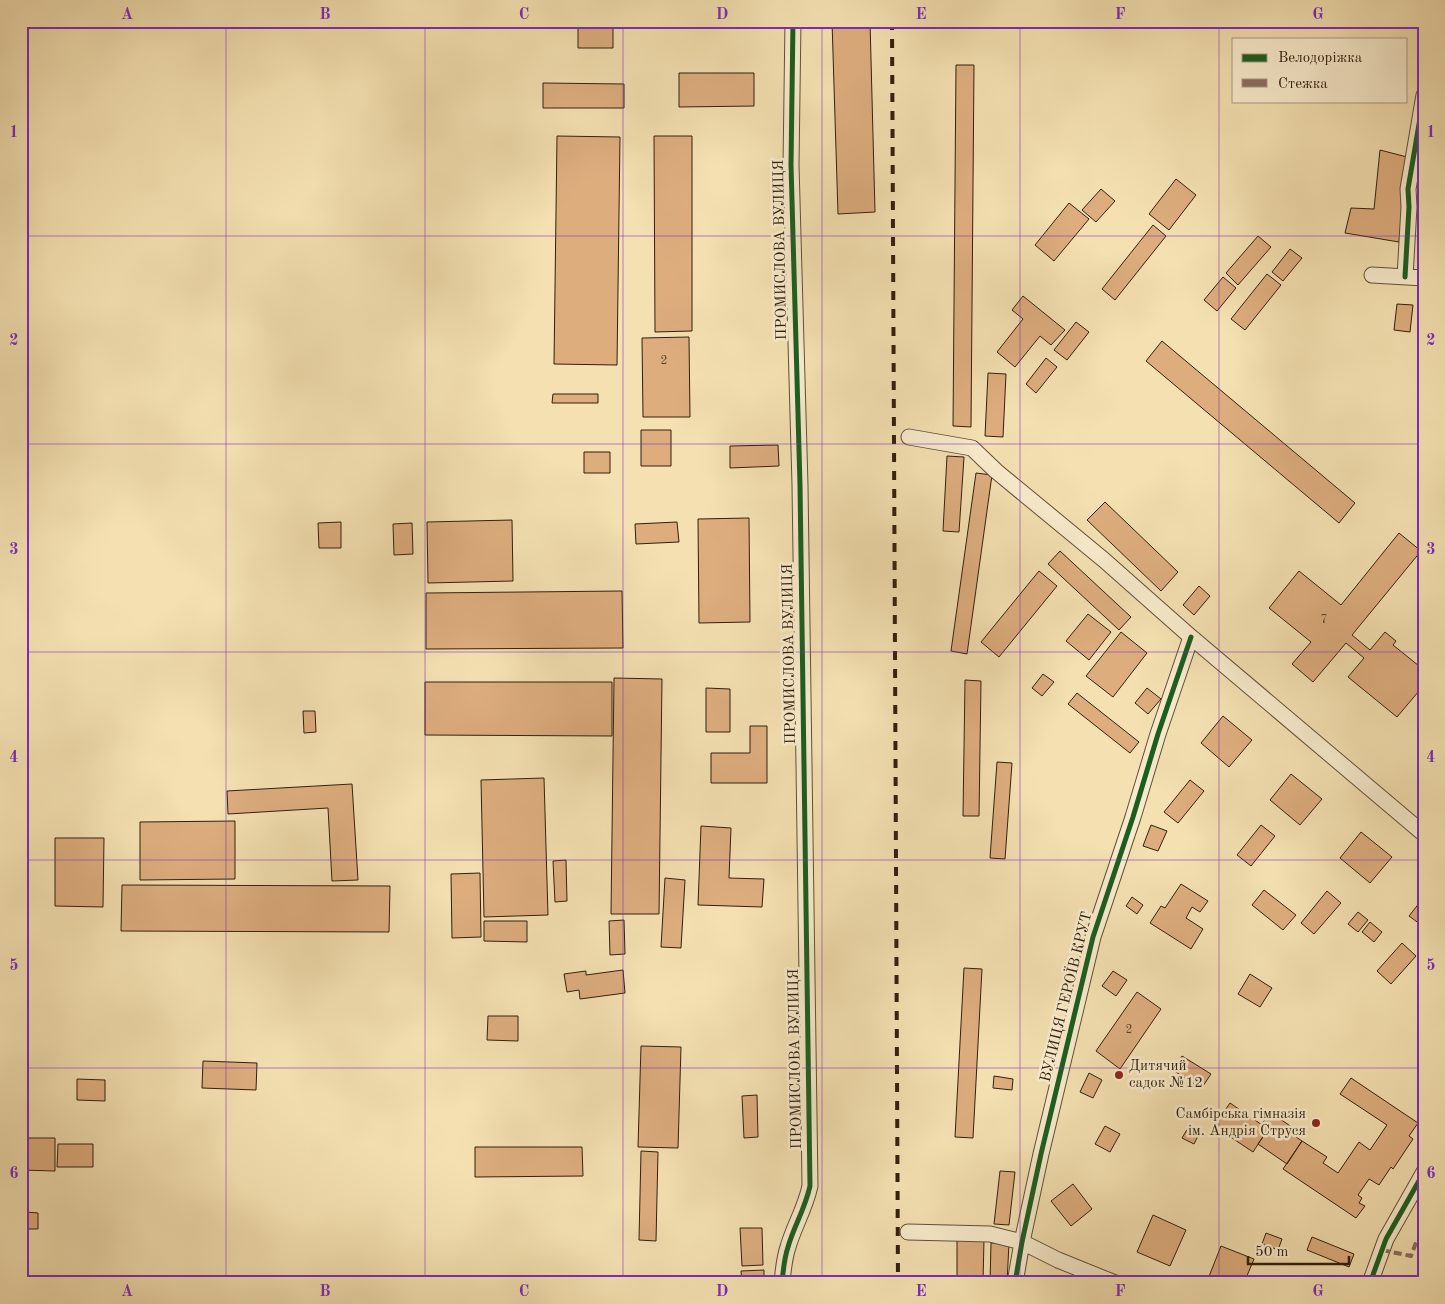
<svg xmlns="http://www.w3.org/2000/svg" width="1445" height="1304" viewBox="0 0 1445 1304" font-family="'Old Standard TT',serif">
  <style>
    .building { fill: #ddad7e; stroke: #321f0f }
    .lines { fill: none; stroke-linecap: round; stroke-linejoin: round }
    .minor-casing { stroke: #624f38; stroke-width: 17 }
    .minor { stroke: #f8ebcc; stroke-width: 15 }
    .rail { stroke: #321f0f; stroke-width: 4; stroke-dasharray: 9 9; stroke-linecap: butt }
    .quiet { stroke: #8d6e63; stroke-width: 4; stroke-dasharray: 8 4; stroke-linecap: butt }
    .cycleway-casing { stroke: #f8ebcc; stroke-width: 8 }
    .cycleway { stroke: #1b5e20; stroke-width: 5 }
    .grid { fill: none; stroke: #7b2cbf; stroke-width: 1; stroke-opacity: 0.55 }
    .poi-dot { fill: #8f2418; stroke: #f8ebcc; stroke-width: 2 }
    .labels { text-anchor: middle; dominant-baseline: central; stroke-width: 5; stroke-linejoin: round; paint-order: stroke }
    .number-label { font-size: 12px; fill: #5d422b }
    .street-label { font-size: 15px; fill: #321f0f; stroke: #f8ebcc }
    .poi-label { font-size: 15px; fill: #321f0f; stroke: #f8ebcc; text-anchor: start }
    .neatline { fill: none; stroke: #7b2cbf; stroke-width: 2 }
    .grid-label { font-size: 16px; text-anchor: middle; font-weight: bold; fill: #7b2cbf }
  </style>
  <rect width="100%" height="100%" fill="#f4e0b1"/>
  <filter id="stains"><feTurbulence type="fractalNoise" baseFrequency=".004" numOctaves="4"/><feColorMatrix values="0 0 0 0 .2 0 0 0 0 .09 0 0 0 0 .02 0 0 0 .5 -.17"/></filter>
  <radialGradient id="worn" r=".72"><stop offset=".6" stop-color="#630" stop-opacity="0"/><stop offset="1" stop-color="#630" stop-opacity=".3"/></radialGradient>
  <path class="building" d="M578,21H613V48H578Z
    M832,21H870L875,212L838,214Z
    M956,65H974L971,427L953,426Z
    M679,73H754V106L679,107Z
    M543,83L624,84V108H543Z
    M557,136L620,137L617,365L554,364Z
    M654,136H692V331L655,332Z
    M1380,150L1407,157L1399,242L1345,233L1351,208L1374,209Z
    M1176,179L1196,195L1169,230L1149,214Z
    M1101,189L1115,201L1096,222L1082,210Z
    M1069,203L1089,219L1054,261L1035,245Z
    M1153,225L1166,236L1115,300L1102,289Z
    M1258,236L1271,247L1238,285L1226,273Z
    M1290,249L1302,258L1283,281L1272,272Z
    M1267,274L1281,285L1245,330L1231,319Z
    M1223,277L1236,288L1217,311L1204,300Z
    M1023,296L1065,330L1051,345L1040,336L1015,367L997,352L1023,319L1012,310Z
    M1397,304L1413,305L1410,332L1394,330Z
    M1422,306H1424V330H1419Z
    M1076,322L1089,332L1067,360L1054,350Z
    M689,337L690,417H643L642,338Z
    M1162,341L1355,503L1339,523L1146,361Z
    M1046,358L1057,367L1036,393L1026,384Z
    M988,373L1006,374L1003,437L985,436Z
    M553,394H598V403H552Z
    M641,430H671V466H641Z
    M778,445L779,466L730,468V446Z
    M584,452H610V473H584Z
    M947,456L964,457L959,532L943,531Z
    M976,473L992,475L967,654L951,651Z
    M1105,502L1178,572L1161,591L1087,520Z
    M749,518L750,622L699,623L698,519Z
    M512,520L513,581L428,583L427,522Z
    M341,522V548H319L318,523Z
    M677,522L679,542L636,544L635,524Z
    M412,523L413,554L394,555L393,524Z
    M1399,533L1421,551L1352,635L1370,650L1385,632L1396,641L1393,645L1424,670V685L1397,717L1348,677L1364,658L1346,643L1313,682L1292,664L1311,642L1269,608L1299,571L1341,605Z
    M1060,551L1131,617L1119,630L1048,564Z
    M1039,571L1057,586L999,657L981,642Z
    M1199,586L1210,596L1194,615L1183,605Z
    M622,591L623,648L426,649V593Z
    M1088,614L1111,632L1089,660L1066,641Z
    M1121,632L1147,653L1113,697L1086,676Z
    M1043,674L1054,682L1042,696L1032,688Z
    M614,678L662,679L659,914H611Z
    M965,680L981,681L979,816H963Z
    M425,682H612V736L425,735Z
    M706,688L730,689V732H706Z
    M1147,688L1161,699L1148,714L1135,703Z
    M1077,693L1139,742L1130,753L1068,704Z
    M303,711H315L316,732L304,733Z
    M1223,716L1252,740L1229,767L1201,743Z
    M750,726H767V783H711V753H750Z
    M997,762L1012,763L1005,859L990,858Z
    M1291,774L1322,799L1300,825L1270,800Z
    M544,778L548,915L484,917L481,780Z
    M1190,780L1204,791L1178,823L1164,812Z
    M352,784L358,880L332,881L328,808L228,814L227,791Z
    M235,821V879L140,880V822Z
    M1151,825L1167,831L1158,851L1143,846Z
    M1261,825L1275,836L1251,866L1237,855Z
    M701,826L731,828L729,878L764,879L762,907L698,905Z
    M1361,832L1392,857L1370,883L1340,858Z
    M55,838H104L103,907L55,906Z
    M566,860L567,901L555,902L553,861Z
    M480,873L481,937L452,938L451,874Z
    M665,878L685,880L681,948L661,947Z
    M1181,884L1208,901L1200,912L1192,907L1186,918L1203,929L1191,949L1150,923L1161,906L1165,908Z
    M122,885L390,886L389,932L121,931Z
    M1264,890L1296,915L1283,930L1252,905Z
    M1327,891L1341,903L1314,934L1301,923Z
    M1132,897L1143,905L1137,914L1126,906Z
    M1424,897V927L1409,916Z
    M1358,912L1368,920L1358,932L1348,924Z
    M624,920L625,954L610,955L609,921Z
    M484,921H527V942L484,941Z
    M1370,922L1382,932L1374,942L1362,932Z
    M1402,943L1416,956L1391,984L1377,971Z
    M964,968L982,969L973,1138L955,1137Z
    M623,970L625,993L580,999L579,990L567,992L564,974L586,971V975Z
    M1113,971L1127,980L1116,996L1102,986Z
    M1250,974L1272,988L1260,1007L1238,994Z
    M1137,992L1161,1009L1120,1069L1096,1051Z
    M488,1016H518V1041L487,1040Z
    M641,1046L681,1047L678,1148L638,1147Z
    M1182,1056L1211,1074L1201,1089L1173,1070Z
    M203,1061L257,1063L256,1090L202,1088Z
    M1089,1073L1102,1080L1093,1098L1080,1092Z
    M994,1076L1013,1079L1012,1090L993,1088Z
    M1351,1078L1418,1123L1409,1136L1413,1139L1393,1169L1391,1167L1379,1185L1369,1179L1358,1195L1362,1198L1359,1203L1365,1206L1356,1218L1283,1169L1302,1141L1327,1157L1323,1163L1338,1173L1359,1142L1370,1150L1387,1125L1340,1094Z
    M77,1079L105,1080V1101L77,1100Z
    M757,1095L758,1137L744,1138L742,1096Z
    M1230,1103L1268,1129L1253,1152L1214,1126Z
    M1270,1112L1296,1130L1293,1135L1302,1141L1287,1164L1258,1144L1268,1129L1262,1124Z
    M1105,1126L1120,1134L1110,1152L1095,1144Z
    M1188,1128L1199,1134L1194,1144L1182,1138Z
    M21,1138H55V1171L21,1170Z
    M58,1144H93V1167H57Z
    M475,1147H582L583,1176L475,1177Z
    M641,1151L658,1152L656,1241L639,1240Z
    M1000,1171L1015,1172L1009,1225L994,1224Z
    M1073,1184L1092,1209L1071,1226L1051,1201Z
    M26,1212L38,1213V1229H26Z
    M1153,1215L1186,1230L1170,1266L1137,1252Z
    M740,1228H762L763,1265L742,1266Z
    M1266,1233L1282,1239L1278,1250L1262,1244Z
    M1312,1237L1354,1254L1349,1267L1307,1250Z
    M957,1238L984,1239L983,1283H957Z
    M991,1243H1009L1007,1283H990Z
    M1221,1246L1254,1259L1244,1283H1218L1208,1279Z
    M764,1270V1283H742L741,1271Z"/>
  <g class="lines">
    <defs>
      <path id="minor" d="M1372,275L1424,278
        M1405,277L1409,207L1408,189L1424,95
        M909,437L972,448L996,471L1104,560L1191,637L1424,834
        M908,1232L990,1234L1022,1242L1058,1260L1115,1283
        M782,1283C783,1271 784,1259 788,1247C794,1226 805,1209 810,1186L800,485L791,165L793,21
        M1015,1283L1022,1242L1041,1154L1093,937L1133,817L1158,734L1191,637
        M1370,1283L1386,1239L1424,1172"/>
    </defs>
    <use href="#minor" class="minor-casing"/>
    <use href="#minor" class="minor"/>
    <path class="rail" d="M892,21L898,1283"/>
    <path class="quiet" d="M1382,1250L1411,1256L1417,1240L1424,1241"/>
    <defs>
      <path id="cycleway" d="M1405,277L1409,207L1408,189L1424,95
        M782,1283C783,1271 784,1259 788,1247C794,1226 805,1209 810,1186L800,485L791,165L793,21
        M1015,1283L1022,1242L1041,1154L1093,937L1133,817L1158,734L1191,637
        M1370,1283L1386,1239L1424,1172"/>
    </defs>
    <use href="#cycleway" class="cycleway-casing"/>
    <use href="#cycleway" class="cycleway"/>
  </g>
  <path class="grid" d="M226,21V1283M425,21V1283M623,21V1283M822,21V1283M1020,21V1283M1219,21V1283M21,236H1424M21,444H1424M21,652H1424M21,860H1424M21,1068H1424"/>
  <g class="poi-dot">
    <circle cx="1119" cy="1075" r="5"/>
    <circle cx="1316" cy="1123" r="5"/>
  </g>
  <g class="labels">
    <g class="number-label">
      <text x="664" y="361">2</text>
      <text x="1324" y="620">7</text>
      <text x="1129" y="1030">2</text>
    </g>
    <g class="street-label">
      <text transform="translate(781 250) rotate(-91)">ПРОМИСЛОВА ВУЛИЦЯ</text>
      <text transform="translate(790 654) rotate(-91)">ПРОМИСЛОВА ВУЛИЦЯ</text>
      <text transform="translate(1067 997) rotate(-76)">ВУЛИЦЯ ГЕРОЇВ КРУТ</text>
      <text transform="translate(796 1059) rotate(-91)">ПРОМИСЛОВА ВУЛИЦЯ</text>
    </g>
    <g class="poi-label">
      <text x="1129" y="1066">Дитячий<tspan x="1129" dy="17">садок №12</tspan></text>
      <text x="1306" y="1114" text-anchor="end">Самбірська гімназія<tspan x="1306" dy="17">ім. Андрія Струся</tspan></text>
    </g>
  </g>
  <rect width="1445" height="1304" fill="none" stroke="#f4e0b1" stroke-width="55"/>
  <rect x="1232" y="38" width="175" height="65" fill="#f8ebcc" stroke="#a99980"/>
  <rect x="1242" y="54" width="25" height="8" fill="#1b5e20" stroke="#a99980"/>
  <text x="1278" y="62" font-size="15" fill="#321f0f">Велодоріжка</text>
  <rect x="1242" y="79" width="25" height="8" fill="#8d6e63" stroke="#a99980"/>
  <text x="1278" y="88" font-size="15" fill="#321f0f">Стежка</text>
  <path d="M1248 1256v8h101v-8" fill="none" stroke="#321f0f" stroke-width="2.5"/>
  <text x="1255" y="1256" font-size="15" fill="#321f0f" stroke="#f8ebcc" stroke-width="4" paint-order="stroke">50 m</text>
  <rect x="28" y="28" width="1390" height="1248" class="neatline"/>
  <g class="grid-label">
    <text x="127" y="19">A</text>
    <text x="325" y="19">B</text>
    <text x="524" y="19">C</text>
    <text x="722" y="19">D</text>
    <text x="921" y="19">E</text>
    <text x="1120" y="19">F</text>
    <text x="1318" y="19">G</text>
    <text x="14" y="137">1</text>
    <text x="1431" y="137">1</text>
    <text x="14" y="345">2</text>
    <text x="1431" y="345">2</text>
    <text x="14" y="554">3</text>
    <text x="1431" y="554">3</text>
    <text x="14" y="762">4</text>
    <text x="1431" y="762">4</text>
    <text x="14" y="970">5</text>
    <text x="1431" y="970">5</text>
    <text x="14" y="1178">6</text>
    <text x="1431" y="1178">6</text>
    <text x="127" y="1296">A</text>
    <text x="325" y="1296">B</text>
    <text x="524" y="1296">C</text>
    <text x="722" y="1296">D</text>
    <text x="921" y="1296">E</text>
    <text x="1120" y="1296">F</text>
    <text x="1318" y="1296">G</text>
  </g>
  <rect width="100%" height="100%" filter="url(#stains)"/>
  <rect width="100%" height="100%" fill="url(#worn)"/>
</svg>
